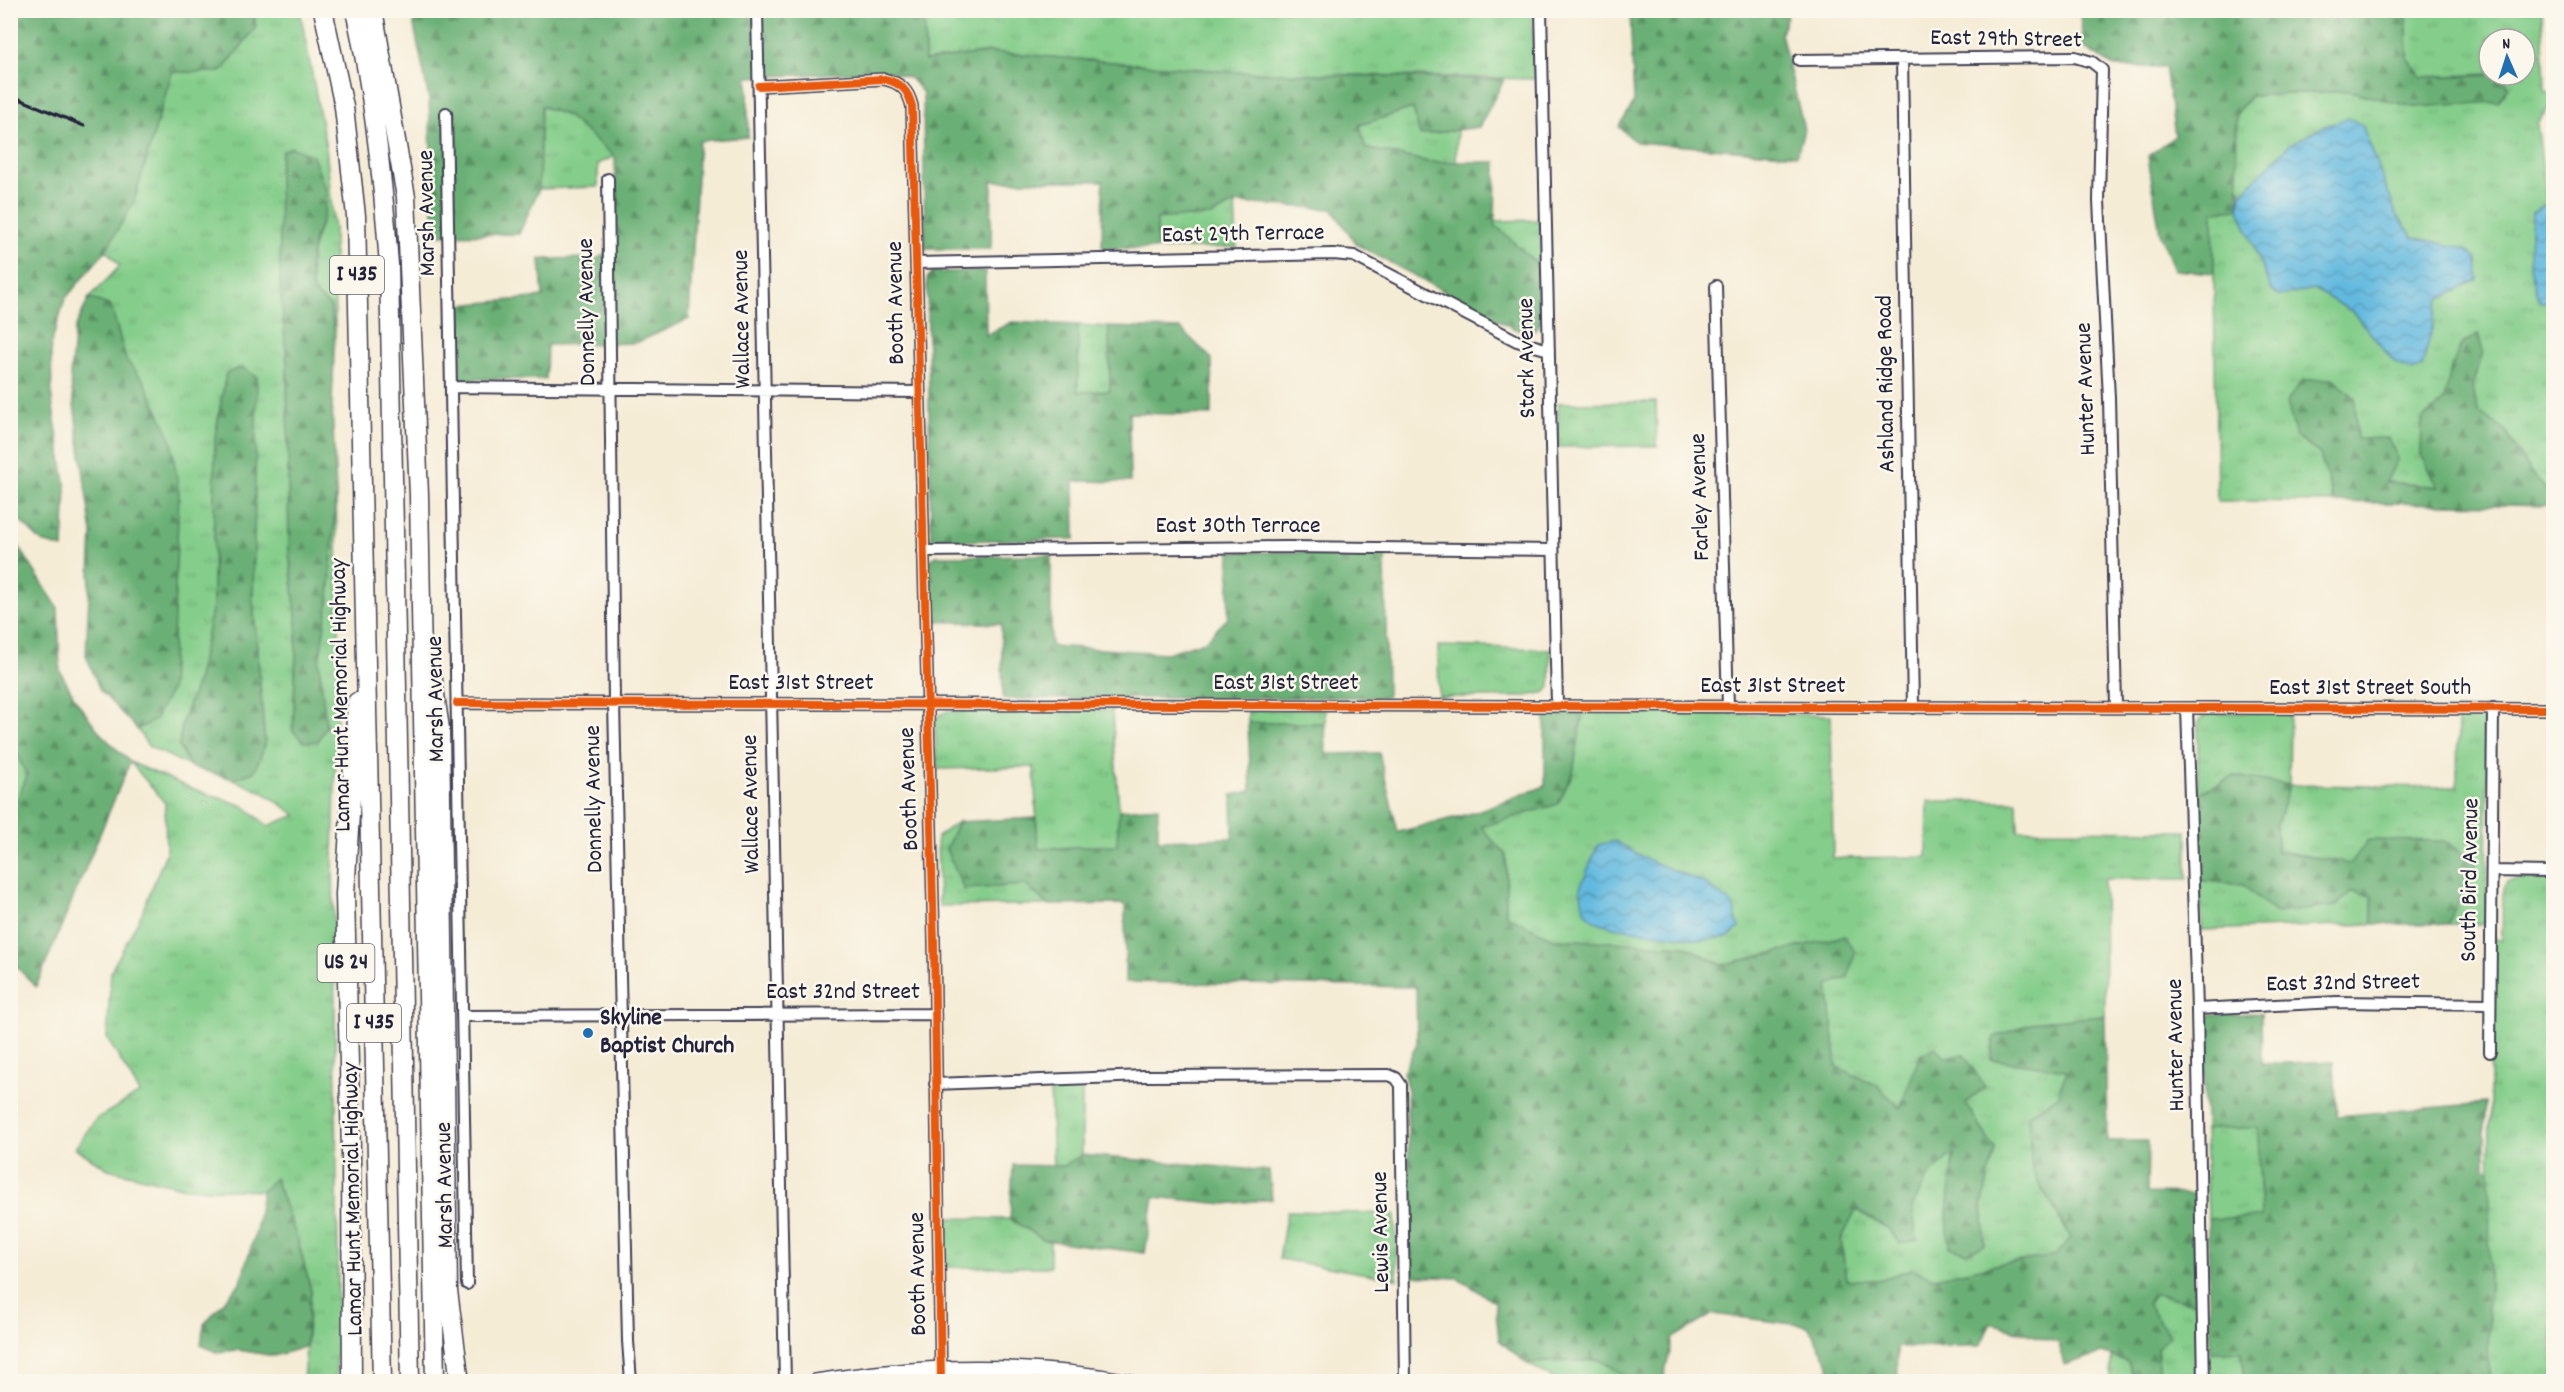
<svg xmlns="http://www.w3.org/2000/svg" width="2564" height="1392" viewBox="0 0 2564 1392" font-family="Dekko,sans-serif">
  <style>
    .grass { fill: url(#grass-tufts); stroke: #537862; stroke-width: 1.5 }
    .forest { fill: url(#forest-firs); stroke: #466958; stroke-width: 1.5 }
    .water { fill: url(#water-waves); stroke: #426e8d; stroke-width: 1.5 }
    .lines { fill: none; stroke-linecap: round; stroke-linejoin: round }
    .minor-casing { stroke: #424052; stroke-width: 14 }
    .primary-casing { stroke: #424052; stroke-width: 18 }
    .motorway-casing { stroke: #424052; stroke-width: 21 }
    .minor { stroke: #fff; stroke-width: 10 }
    .primary { stroke: #fff; stroke-width: 15 }
    .motorway { stroke: #fff; stroke-width: 18 }
    .rail { stroke: #22223b; stroke-width: 3 }
    .cycleway-casing { stroke: #fbf7ec; stroke-width: 11 }
    .cycleway { stroke: #e8590c; stroke-width: 8 }
    .poi-dot { fill: #1f6fb2; stroke: #fbf7ec; stroke-width: 2 }
    .labels { text-anchor: middle; dominant-baseline: central; stroke-width: 5; stroke-linejoin: round; paint-order: stroke }
    .shield { fill: #fbf7ec; stroke: #636270; stroke-width: 1.5 }
    .shield-label { font-size: 22px; font-weight: bold; fill: #22223b }
    .street-label { font-size: 24px; fill: #22223b; stroke: #fbf7ec }
    .poi-label { font-size: 24px; font-weight: bold; fill: #22223b; stroke: #fbf7ec; text-anchor: start }
  </style>
  <defs>
    <pattern id="grass-tufts" width="24" height="20" patternUnits="userSpaceOnUse" patternTransform="scale(1.5)"><rect width="24" height="20" fill="#84cd8a"/><path d="M3 7l-1-3M5 7V3M7 7l1-3M15 17l-1-3M17 17v-4M19 17l1-3" fill="none" stroke="#72b078"/></pattern>
    <pattern id="forest-firs" width="22" height="20" patternUnits="userSpaceOnUse" patternTransform="scale(1.5)"><rect width="22" height="20" fill="#6bb076"/><path d="M5 1l3.5 6h-7zM16 11l3.5 6h-7z" fill="#588f62"/></pattern>
    <pattern id="water-waves" width="16" height="10" patternUnits="userSpaceOnUse" patternTransform="scale(1.5)"><rect width="16" height="10" fill="#62b9df"/><path d="M0 5q4-4 8 0t8 0" fill="none" stroke="#5096b6"/></pattern>
  </defs>
  <rect width="100%" height="100%" fill="#fbf7ec"/>
  <filter id="ink" filterUnits="userSpaceOnUse"><feTurbulence type="fractalNoise" baseFrequency=".0167" numOctaves="2"/><feDisplacementMap in="SourceGraphic" scale="12" xChannelSelector="R" yChannelSelector="G"/><feConvolveMatrix kernelMatrix="1 2 1 2 8 2 1 2 1" color-interpolation-filters="sRGB"/></filter>
  <filter id="wash" filterUnits="userSpaceOnUse"><feTurbulence type="fractalNoise" baseFrequency=".008" numOctaves="4" result="noise"/><feDisplacementMap in="SourceGraphic" scale="24" xChannelSelector="R" yChannelSelector="G"/><feGaussianBlur stdDeviation="1.35" result="paint"/><feColorMatrix in="noise" values="0 0 0 0 0 0 0 0 0 0 0 0 0 0 0 0 0 1.4 0 .05"/><feComposite in="paint" operator="in"/></filter>
  <g filter="url(#wash)">
    <rect width="100%" height="100%" fill="#f5ecd6"/>
    <path class="grass" d="M253,11H300L326,147L334,230L335,331L330,306L313,292C308,261 312,245 324,216L280,283L287,363L289,552L297,624L293,731L326,726L319,661L329,598L336,492L339,638L333,857L338,1268L336,1381H303L311,1291L298,1241L275,1179L262,1191L185,1188L108,1169L75,1148L96,1119L140,1093L107,1038L111,971L141,915L166,853L165,803L130,762L190,788L244,806L268,826L296,815L264,793L233,779L254,772L265,745L253,600L226,373L215,438L213,605L198,679L182,723L179,747L191,767L148,746L137,729L155,720L144,381L126,360L111,306L89,298L120,266L106,250L134,201L172,72H221L256,27Z
      M924,11H1533L1534,79L1235,72L989,52L925,61Z
      M2406,11H2542L2545,91L2553,93L2554,101L2537,123L2547,204L2532,212L2549,303L2553,302V488H2545L2529,471L2505,430L2478,412L2472,385L2483,352L2478,334L2462,344L2452,365L2445,401L2421,454L2439,487L2386,482L2357,439L2296,437L2320,454L2334,502L2217,501L2213,210L2239,209L2271,290L2280,296L2314,289L2353,312L2395,363L2422,367L2439,300L2460,289L2438,244L2413,237L2396,213L2362,125L2289,145L2241,194L2236,174L2237,112L2251,96L2349,91L2414,107L2509,87L2501,75H2525V39H2489V74L2422,77L2408,59Z
      M540,106L568,116L615,156L598,164V187L539,189Z
      M1413,108L1420,135L1457,130L1456,162H1429L1364,148L1360,125Z
      M1235,203L1237,247L1157,249V218L1211,216Z
      M1540,220L1543,316L1539,325L1536,263L1495,225V221Z
      M1078,325L1109,327L1110,391L1077,392Z
      M1656,402L1657,446L1559,447L1558,403Z
      M1438,646L1551,649L1550,687L1546,692L1521,697H1439Z
      M1325,709V723H1248V710Z
      M1112,710L1119,810L1117,845L1038,849L1034,767L937,769L935,721L939,715L948,711Z
      M1583,712L1831,715L1833,858L1927,857L1928,801H2017L2018,830L2187,831V879H2104L2105,1016L2039,1021L1994,1037L1991,1059L2067,1070L2033,1171L2071,1238L2054,1257L1995,1265L1934,1278L1912,1269L1879,1280H1846L1841,1240L1856,1210L1889,1229L1900,1244L1912,1207L1929,1175L1954,1152L1947,1213L1985,1244L1982,1206L1995,1149L1964,1103L1900,1108L1878,1086L1837,1067L1828,984L1844,936L1722,965L1685,946L1554,939L1506,915V855L1480,827L1558,804L1573,772Z
      M2213,713H2290L2289,785L2457,787L2458,715L2483,716L2488,721L2487,924H2448L2476,862L2351,864L2277,851L2276,827L2289,785L2234,776L2198,794V724L2203,716Z
      M10,740L27,776L17,801L11,804Z
      M958,822L946,849L964,889L1026,885L1048,905L939,906L937,837Z
      M2523,879L2553,880V1381L2488,1382L2491,938L2502,939L2503,889L2507,882Z
      M2200,880L2243,885L2276,913L2335,906L2352,892L2372,896V924L2202,930Z
      M1082,1083V1155L1064,1166H1053L1050,1085Z
      M2258,1128L2261,1218L2208,1219L2205,1129Z
      M1287,1211L1395,1214L1397,1279L1279,1259Z
      M946,1218L1010,1219L1050,1241V1267H946Z
      M2154,1294L2197,1303V1381H2156L2160,1378L2157,1348L2146,1304Z
      M2210,1352H2242L2244,1381H2210Z
      M2111,1356L2128,1362L2135,1381H2111Z
      M1600,1360L1624,1375L1616,1381H1558L1526,1363Z"/>
    <path class="forest" d="M10,11H253L256,27L221,72H172L134,201L106,250L65,299L51,344L52,401L66,488L63,548L42,542L11,512Z
      M411,11H924L925,61L989,52L1235,72L1504,80L1479,127L1420,135L1413,108L1360,125L1365,148L1429,162H1496L1495,225L1536,263L1539,325L1531,333L1515,329L1357,245L1332,209L1235,203L1211,216L1157,218V249L1102,248L1103,181H992L991,249H925L923,93L910,78L888,71L748,77V137L699,141L689,319L636,343L547,345L546,379H460L459,305L543,297L540,259L599,258L617,244L615,157L568,116L541,106L539,189L519,234L434,235L429,99Z
      M1630,11H1789L1781,33L1804,130L1797,155L1636,142L1619,127L1634,102Z
      M2081,11H2406L2408,59L2422,77L2501,75L2509,87L2498,102L2414,107L2349,91L2251,96C2247,100 2242,105 2239,110C2230,125 2241,189 2239,209L2213,211L2214,273L2174,270L2160,234L2148,156L2175,136L2165,67H2115L2082,46Z
      M291,147L313,156L327,194L324,216L314,239L309,266L313,292L330,306L335,331L332,404L336,492L329,598L319,662L326,726L318,741L304,742L293,731L297,624L289,552L287,363L280,283L279,170L282,151Z
      M985,271L986,335L1012,322L1078,325V392L1110,391L1109,327L1181,329L1212,359V415L1129,413L1130,482L1074,481L1075,539L941,541L931,538L927,278L933,272Z
      M89,298L111,306L126,360L144,381L171,439L179,493L171,689L155,720L137,729L100,690L86,655L92,534L70,376L75,328Z
      M2478,334L2483,352L2472,385L2478,411L2505,430L2529,471L2545,488H2553V506L2334,502L2320,454L2296,437L2287,401L2303,380L2334,379L2355,398L2357,439L2388,438L2398,458L2386,482L2438,487L2421,454L2422,419L2444,401L2452,365L2462,344Z
      M242,367L257,377L253,600L265,745L254,772L233,779L191,767L179,747L182,723L198,679L213,605L215,438L226,373Z
      M11,540L18,545L58,608L60,671L77,702L101,734L130,762L36,987L16,966L11,948V804L17,801L27,776L11,740Z
      M1230,552L1385,553L1387,697L1003,699L1001,624L932,621L930,560L936,556L1051,555V646L1167,653L1205,641L1228,618Z
      M1545,711L1583,712L1573,772L1558,804L1481,827L1506,855V915L1554,939L1685,946L1722,965L1844,936L1855,952L1848,978L1828,985L1837,1067L1878,1086L1900,1108L1920,1055L1935,1047L1945,1057L1964,1055L1985,1087L1965,1103L1995,1149L1982,1206L1985,1244L1967,1253L1949,1247L1947,1213L1954,1153L1929,1175L1912,1207L1917,1240L1900,1244L1889,1229L1856,1210L1841,1240L1846,1280H1879L1912,1269L1934,1278L1995,1265L2054,1256L2071,1238L2032,1171L2028,1115L2057,1097L2067,1070L1991,1059L1994,1037L2039,1021L2105,1016L2107,1141H2148L2147,1193L2195,1194L2197,1303L2155,1294L2147,1304L2170,1335L2157,1348L2160,1378L2156,1381H2135L2128,1362L2102,1353L2064,1365L2059,1343L1991,1323L1980,1346L1897,1347L1898,1381H1830L1829,1364L1808,1326L1713,1314L1673,1338L1663,1381H1616L1624,1375L1600,1360L1526,1363L1499,1340L1495,1302L1458,1278L1411,1276L1407,1087L1403,1072L1417,1044L1416,987L1125,982V904L1048,905L1026,885L964,889L946,849L958,822L1036,818L1038,849L1117,845L1119,810L1158,807V840L1233,838L1232,795L1251,791L1248,723H1325L1326,754L1379,753L1398,832L1469,814L1545,786Z
      M2234,776L2289,785L2276,827L2277,851L2351,863L2368,840L2444,841L2476,862L2448,924H2372V896L2352,892L2335,906L2276,913L2243,885L2200,880L2198,794Z
      M2261,1013L2262,1064L2334,1061L2337,1116L2485,1103V1167L2490,1170L2488,1381H2244L2242,1352H2210L2208,1219L2261,1217L2258,1128L2205,1129L2203,1024L2205,1018L2212,1015Z
      M1082,1155L1269,1171L1272,1199L1225,1204L1154,1197L1145,1253L1044,1240L1010,1219L1013,1165L1064,1166Z
      M275,1178L298,1241L311,1291L305,1347L274,1356L238,1350L216,1352L201,1345L204,1324L240,1283L256,1231L262,1191Z"/>
    <path class="water" d="M2348,118L2362,125L2396,213L2413,237L2466,249L2477,259L2478,279L2439,300L2422,367L2413,371L2395,363L2353,312L2314,289L2280,296L2271,290L2239,209L2241,194L2289,145L2322,127Z
      M2547,204L2554,205V302H2541C2525,278 2531,239 2532,212Z
      M1615,841L1646,859L1704,883L1733,905L1739,928L1728,937L1703,940L1613,927L1595,921L1584,910L1580,888L1598,845Z"/>
  </g>
  <g filter="url(#ink)">
    <g class="lines">
      <defs>
        <path id="minor" d="M757,10L785,1382
          M1541,10L1557,705
          M1902,59L1913,708
          M1799,60L2075,57L2092,62L2102,70L2099,201L2109,398L2116,707
          M759,86L884,79C901,83 908,90 912,106L934,941L941,1382
          M446,113L467,1284
          M608,179L614,702L628,1341L631,1382
          M916,263L1333,254L1354,256L1517,341L1549,350
          M1716,286L1728,707
          M451,387L919,392
          M923,551L1288,547L1553,550
          M457,703L2554,709
          M2187,708L2197,1009L2204,1382
          M2492,871L2554,872
          M2197,1009L2337,1002L2490,1004
          M462,1016L935,1014
          M2490,1052L2493,708
          M935,1084L1144,1076L1389,1075L1396,1078L1401,1085L1405,1382"/>
        <path id="primary" d="M816,1382C920,1365 1026,1363 1130,1382"/>
        <path id="motorway" d="M323,10L344,107L356,216L382,1382
          M355,10C374,95 383,179 389,265L410,1382
          M373,10L406,197L419,495L435,1382
          M432,674L440,729L448,1291L460,1382
          M352,1382L351,1151L345,894L357,702"/>
      </defs>
      <use href="#minor" class="minor-casing"/>
      <use href="#primary" class="primary-casing"/>
      <use href="#motorway" class="motorway-casing"/>
      <use href="#minor" class="minor"/>
      <use href="#primary" class="primary"/>
      <use href="#motorway" class="motorway"/>
      <path class="rail" d="M10,95L84,126"/>
      <defs>
        <path id="cycleway" d="M759,86L884,79C901,83 908,90 912,106L934,941L941,1382
          M457,703L2554,709"/>
      </defs>
      <use href="#cycleway" class="cycleway-casing"/>
      <use href="#cycleway" class="cycleway"/>
    </g>
  </g>
  <circle class="poi-dot" cx="588" cy="1033" r="6"/>
  <g class="labels">
    <g class="shield">
      <rect x="330" y="256" width="54" height="38" rx="4.5"/>
      <rect x="317.5" y="944" width="57" height="38" rx="4.5"/>
      <rect x="347" y="1004" width="54" height="38" rx="4.5"/>
    </g>
    <g class="shield-label">
      <text x="357" y="275">I 435</text>
      <text x="346" y="963">US 24</text>
      <text x="374" y="1023">I 435</text>
    </g>
    <g class="street-label">
      <text transform="translate(2006 40) rotate(1)">East 29th Street</text>
      <text transform="translate(428 213) rotate(-91)">Marsh Avenue</text>
      <text transform="translate(1243 235) rotate(-1)">East 29th Terrace</text>
      <text transform="translate(897 303) rotate(-91)">Booth Avenue</text>
      <text transform="translate(588 312) rotate(-91)">Donnelly Avenue</text>
      <text transform="translate(743 319) rotate(-91)">Wallace Avenue</text>
      <text transform="translate(1528 358) rotate(-91)">Stark Avenue</text>
      <text transform="translate(1887 384) rotate(-91)">Ashland Ridge Road</text>
      <text transform="translate(2087 389) rotate(-92)">Hunter Avenue</text>
      <text transform="translate(1701 497) rotate(-92)">Farley Avenue</text>
      <text x="1238" y="527">East 30th Terrace</text>
      <text x="801" y="684">East 31st Street</text>
      <text x="1286" y="684">East 31st Street</text>
      <text x="1773" y="687">East 31st Street</text>
      <text x="2370" y="689">East 31st Street South</text>
      <text transform="translate(342 695) rotate(-91)">Lamar Hunt Memorial Highway</text>
      <text transform="translate(437 699) rotate(-91)">Marsh Avenue</text>
      <text transform="translate(910 789) rotate(-92)">Booth Avenue</text>
      <text transform="translate(595 799) rotate(-91)">Donnelly Avenue</text>
      <text transform="translate(752 804) rotate(-91)">Wallace Avenue</text>
      <text transform="translate(2471 880) rotate(-89)">South Bird Avenue</text>
      <text transform="translate(2343 984) rotate(-1)">East 32nd Street</text>
      <text x="843" y="993">East 32nd Street</text>
      <text transform="translate(2177 1045) rotate(-91)">Hunter Avenue</text>
      <text transform="translate(446 1185) rotate(-91)">Marsh Avenue</text>
      <text transform="translate(354 1199) rotate(-91)">Lamar Hunt Memorial Highway</text>
      <text transform="translate(1382 1232) rotate(-91)">Lewis Avenue</text>
      <text transform="translate(919 1274) rotate(-91)">Booth Avenue</text>
    </g>
    <g class="poi-label">
      <text x="600" y="1019">Skyline<tspan x="600" dy="28">Baptist Church</tspan></text>
    </g>
  </g>
  <rect width="2564" height="1392" fill="none" stroke="#fbf7ec" stroke-width="36"/>
  <g transform="translate(2507 57) rotate(357)"><circle r="28" fill="#fbf7ec" stroke="#a4a2a5" stroke-width="1.5"/>
  <path d="M0-4.5L10 22L0 15L-10 22Z" fill="#1f6fb2"/>
  <text y="-9" font-size="16" font-weight="bold" text-anchor="middle" fill="#22223b">N</text>
  </g>
</svg>
